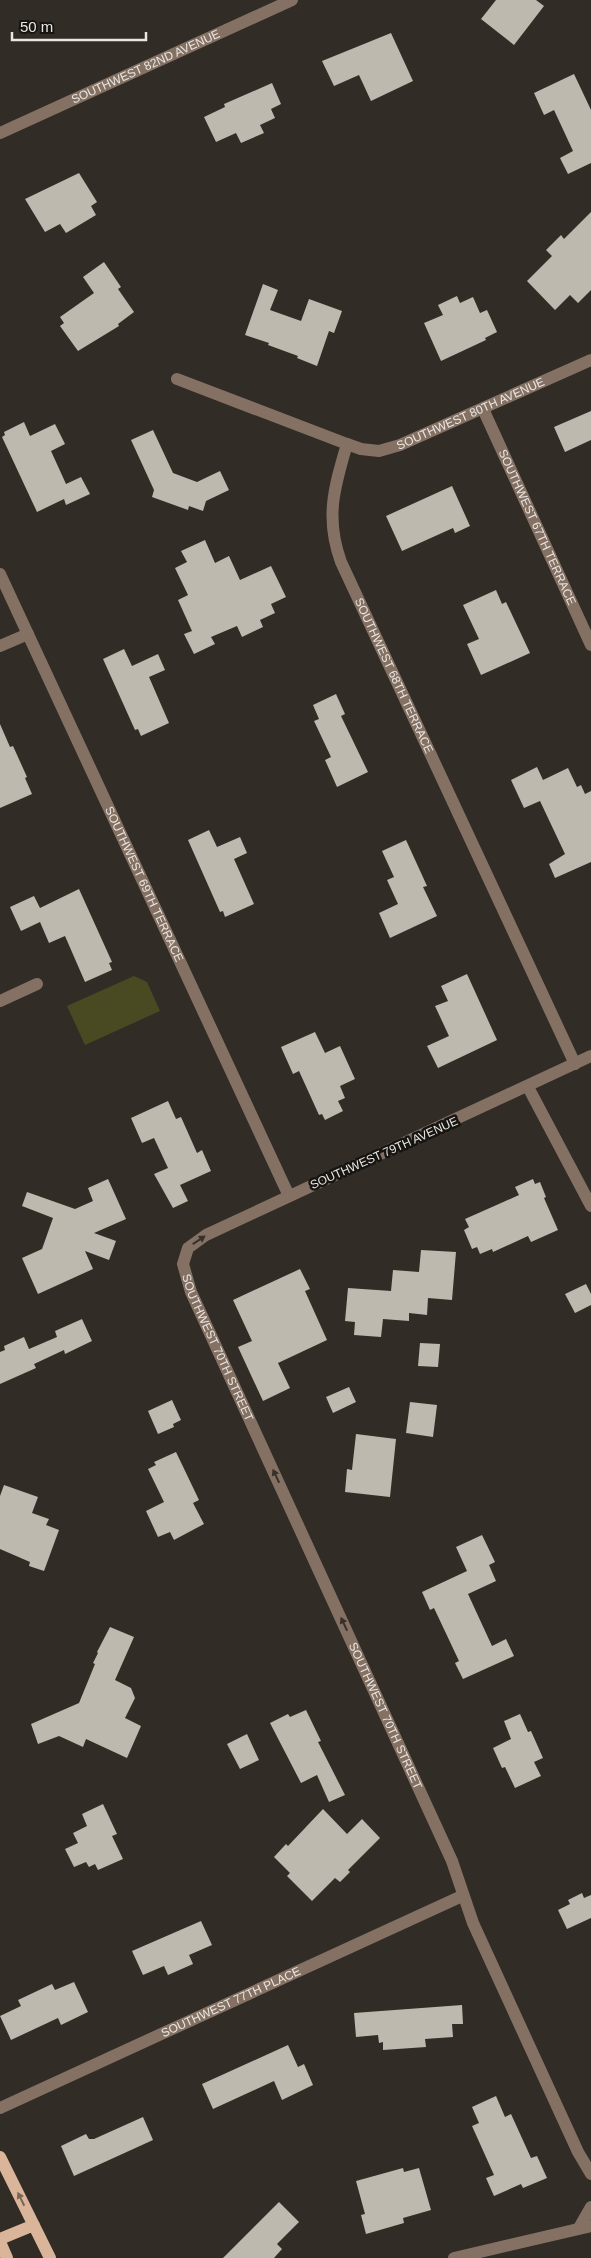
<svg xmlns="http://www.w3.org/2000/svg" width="591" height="2258" viewBox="0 0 591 2258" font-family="Arial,sans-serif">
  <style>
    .pitch { fill: #494a22 }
    .building { fill: #beb9af }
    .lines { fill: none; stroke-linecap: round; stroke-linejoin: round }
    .minor { stroke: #847164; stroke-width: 12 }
    .major { stroke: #dbb59a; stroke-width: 12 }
    .oneway { fill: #38312b }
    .oneway2 { fill: #796556 }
    .labels { text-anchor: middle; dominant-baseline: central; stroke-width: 5; stroke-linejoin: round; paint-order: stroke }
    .street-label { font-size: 12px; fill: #eae7e2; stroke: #171512 }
  </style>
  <rect width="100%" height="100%" fill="#312c25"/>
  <path class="pitch" d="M134,976L147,982L160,1011L85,1045L67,1006Z"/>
  <path class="building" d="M496,0H536L544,6L514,45L481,19Z
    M391,33L413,81L371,101L359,75L334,86L322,61Z
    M574,74L591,110V163L568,174L560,158L573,151L554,110L544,115L534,93Z
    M272,83L281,104L271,109L275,118L260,125L264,133L241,143L236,133L216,142L204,117L225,107L224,104Z
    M79,173L97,202L91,206L96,215L66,233L60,224L45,232L25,199Z
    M591,212V290L578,303L570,295L555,310L527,281L552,256L546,250L561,235L564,239Z
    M104,262L121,287L118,289L134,312L118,324L119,326L78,351L60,326L64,323L60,317L94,293L83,277Z
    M263,284L278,290L270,310L301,321L309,299L342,311L334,333L329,331L317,366L297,358L298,356L268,345L269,343L245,335Z
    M457,296L460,303L473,297L480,313L487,310L497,332L485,338L486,340L441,361L424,323L443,315L438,305Z
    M591,411V440L565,452L554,427Z
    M24,422L30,436L55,424L65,444L51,451L66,484L81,477L90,494L66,505L64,499L37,512L2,437L5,435L4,432Z
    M153,430L173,473L197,482L220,471L229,490L206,501L203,511L189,506L188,510L152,497L154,490L131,440Z
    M452,486L470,526L455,533L453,528L402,551L386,516Z
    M205,540L215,563L229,556L240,580L271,566L286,597L271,604L275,613L260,620L263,627L242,637L237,626L211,637L215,644L194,654L184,634L192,631L178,600L188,595L175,568L187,562L181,551Z
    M496,590L502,604L506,602L530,653L481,675L467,644L479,639L463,605Z
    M124,649L132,666L158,654L165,670L149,677L169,723L141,736L138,729L135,730L103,659Z
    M336,694L345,714L341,716L368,772L337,787L325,760L331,757L314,721L319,719L313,705Z
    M0,724L10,747L13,746L27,777L25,778L32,794L0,808Z
    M537,767L543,780L568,768L577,787L581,785L585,794L591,791V862L555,878L549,864L565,854L540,801L524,808L511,780Z
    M209,830L217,847L240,837L247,853L234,859L254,904L225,917L223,911L220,912L188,840Z
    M406,840L427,886L423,887L437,916L390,938L379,913L398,904L387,880L394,877L382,851Z
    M79,889L112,962L109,963L112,970L85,982L65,936L49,943L40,922L21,931L10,907L34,896L40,908Z
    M467,974L497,1040L438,1068L427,1046L449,1036L435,1006L448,1001L441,986Z
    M315,1032L325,1053L340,1046L355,1079L340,1086L345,1098L338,1101L343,1111L325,1120L322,1114L319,1115L299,1071L293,1074L281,1047Z
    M168,1101L176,1119L181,1117L197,1153L202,1150L211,1171L180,1185L188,1201L173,1208L154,1174L168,1168L154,1138L142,1143L131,1118Z
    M108,1179L126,1219L94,1233L116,1241L109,1260L85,1251L93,1269L38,1294L22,1258L42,1249L53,1218L22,1206L27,1192L75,1209L93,1201L88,1188Z
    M533,1179L535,1184L540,1182L546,1197L544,1198L558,1230L531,1242L528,1236L493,1252L492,1249L480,1254L477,1247L472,1249L464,1230L469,1227L465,1219L519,1195L515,1187Z
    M421,1250L456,1252L452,1300L428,1298L427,1315L409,1313V1321L383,1319L381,1337L354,1335L355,1322L345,1321L348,1288L391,1291L393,1270L419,1272Z
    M300,1269L310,1289L305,1291L327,1340L278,1363L290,1388L263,1401L238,1347L252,1341L233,1300Z
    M586,1284L591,1294V1305L575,1313L565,1294Z
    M82,1319L92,1341L65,1354L64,1350L34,1364L36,1368L0,1384V1352L5,1350L4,1346L24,1337L29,1349L57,1337L55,1331Z
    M420,1343L440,1344L438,1367L418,1366Z
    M349,1387L356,1402L333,1413L326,1397Z
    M172,1400L181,1420L173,1424L174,1427L158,1434L148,1411Z
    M410,1402L437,1405L433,1437L406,1433Z
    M356,1434L396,1439L390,1497L345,1492L347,1469L352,1470Z
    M176,1452L199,1500L193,1503L204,1524L174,1540L170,1532L158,1537L146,1511L164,1502L148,1469L156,1465L154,1462Z
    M4,1485L38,1497L32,1513L49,1519L46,1525L59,1530L44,1571L29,1566L30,1562L0,1549V1496Z
    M482,1535L495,1562L489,1565L496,1581L468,1594L492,1646L506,1639L514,1656L463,1679L455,1663L459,1661L434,1608L430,1610L422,1592L467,1571L456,1547Z
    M110,1627L134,1637L115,1680L131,1688L135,1698L125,1718L141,1726L127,1758L86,1739L83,1747L59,1736L38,1744L31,1724L79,1703L95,1664L93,1663L98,1653L97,1652Z
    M306,1710L321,1741L318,1742L345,1795L329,1802L317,1775L301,1783L270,1723L288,1714L290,1717Z
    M520,1714L528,1732L531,1731L543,1758L534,1762L541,1776L515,1788L505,1767L502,1768L493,1748L511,1739L504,1721Z
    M247,1734L259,1760L240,1769L227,1744Z
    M103,1804L117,1834L112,1836L123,1859L98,1870L95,1864L89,1867L86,1862L74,1867L65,1849L78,1843L73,1833L87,1826L82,1814Z
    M323,1809L347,1834L362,1819L380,1838L348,1870L350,1872L340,1882L335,1878L312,1901L287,1876L290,1873L274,1857L286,1844L288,1846Z
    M582,1893L584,1898L591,1895V1918L567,1929L558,1910L570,1904L568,1900Z
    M201,1921L212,1945L189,1955L193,1964L168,1975L164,1966L143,1975L132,1951Z
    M74,1982L88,2012L61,2025L58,2018L11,2040L0,2016L21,2006L18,2000L52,1984L55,1990Z
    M462,2005L463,2024H452L453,2037L425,2039L426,2047L383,2050V2042L379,2043L378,2035L356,2037L354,2013Z
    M288,2045L298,2067L304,2064L313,2085L282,2100L274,2081L213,2109L202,2084Z
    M496,2096L505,2117L511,2114L531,2158L537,2156L547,2178L523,2188L521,2184L494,2196L486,2178L494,2175L472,2126L479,2123L472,2107Z
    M143,2117L153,2140L74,2176L61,2146L86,2134L89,2139H94Z
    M403,2168L404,2172L419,2168L431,2210L403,2218L404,2223L366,2234L361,2215L365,2214L356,2181Z
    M279,2202L299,2222L277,2244L282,2249L274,2258H223Z"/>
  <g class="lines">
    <g class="minor">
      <path id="s1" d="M0,133L292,0"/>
      <path id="s2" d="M177,379L347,444L361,449L379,451L400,445L591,360"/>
      <path id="s3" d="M483,409L591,645"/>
      <path id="s4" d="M347,444C334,488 325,518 341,562L575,1064"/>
      <path id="s5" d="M0,574L289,1196"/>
      <path d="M0,646L28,634"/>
      <path d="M0,1001L37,984"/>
      <path id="s6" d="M591,1056L206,1235L188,1248L183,1264L191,1292L452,1861L473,1923L578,2152L591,2174"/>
      <path d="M528,1087L591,1206"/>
      <path id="s7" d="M0,2108L462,1896"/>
      <path d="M579,2228L591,2207"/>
      <path d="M454,2258L591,2226"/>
    </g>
    <path class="major" d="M0,2157L50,2258
      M0,2239L34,2225
      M0,2242L7,2258"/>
  </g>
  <defs><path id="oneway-solid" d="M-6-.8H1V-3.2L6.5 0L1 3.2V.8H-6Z" transform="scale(1.25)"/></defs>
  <g class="oneway">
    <use href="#oneway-solid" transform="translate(199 1240) rotate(-33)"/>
    <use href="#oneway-solid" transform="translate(276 1476) rotate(-115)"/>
    <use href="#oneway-solid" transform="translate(344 1624) rotate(-115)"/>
  </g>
  <use class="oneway2" href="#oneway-solid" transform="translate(21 2199) rotate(-116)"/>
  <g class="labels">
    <g class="street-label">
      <text stroke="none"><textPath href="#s1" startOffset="160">SOUTHWEST 82ND AVENUE</textPath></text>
      <text stroke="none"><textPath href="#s2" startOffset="314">SOUTHWEST 80TH AVENUE</textPath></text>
      <text stroke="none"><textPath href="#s3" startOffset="130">SOUTHWEST 67TH TERRACE</textPath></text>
      <text stroke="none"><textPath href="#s4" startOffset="246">SOUTHWEST 68TH TERRACE</textPath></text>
      <text stroke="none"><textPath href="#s5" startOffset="342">SOUTHWEST 69TH TERRACE</textPath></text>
      <text transform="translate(384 1153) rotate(-24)">SOUTHWEST 79TH AVENUE</text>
      <text stroke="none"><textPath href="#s6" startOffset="554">SOUTHWEST 70TH STREET</textPath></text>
      <text stroke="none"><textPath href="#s6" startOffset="959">SOUTHWEST 70TH STREET</textPath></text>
      <text stroke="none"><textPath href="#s7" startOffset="254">SOUTHWEST 77TH PLACE</textPath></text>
    </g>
  </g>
  <path d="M12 32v8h134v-8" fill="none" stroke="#eae7e2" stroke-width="2.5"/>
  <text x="20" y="32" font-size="15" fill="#eae7e2" stroke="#171512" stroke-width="4" paint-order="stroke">50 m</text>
</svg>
